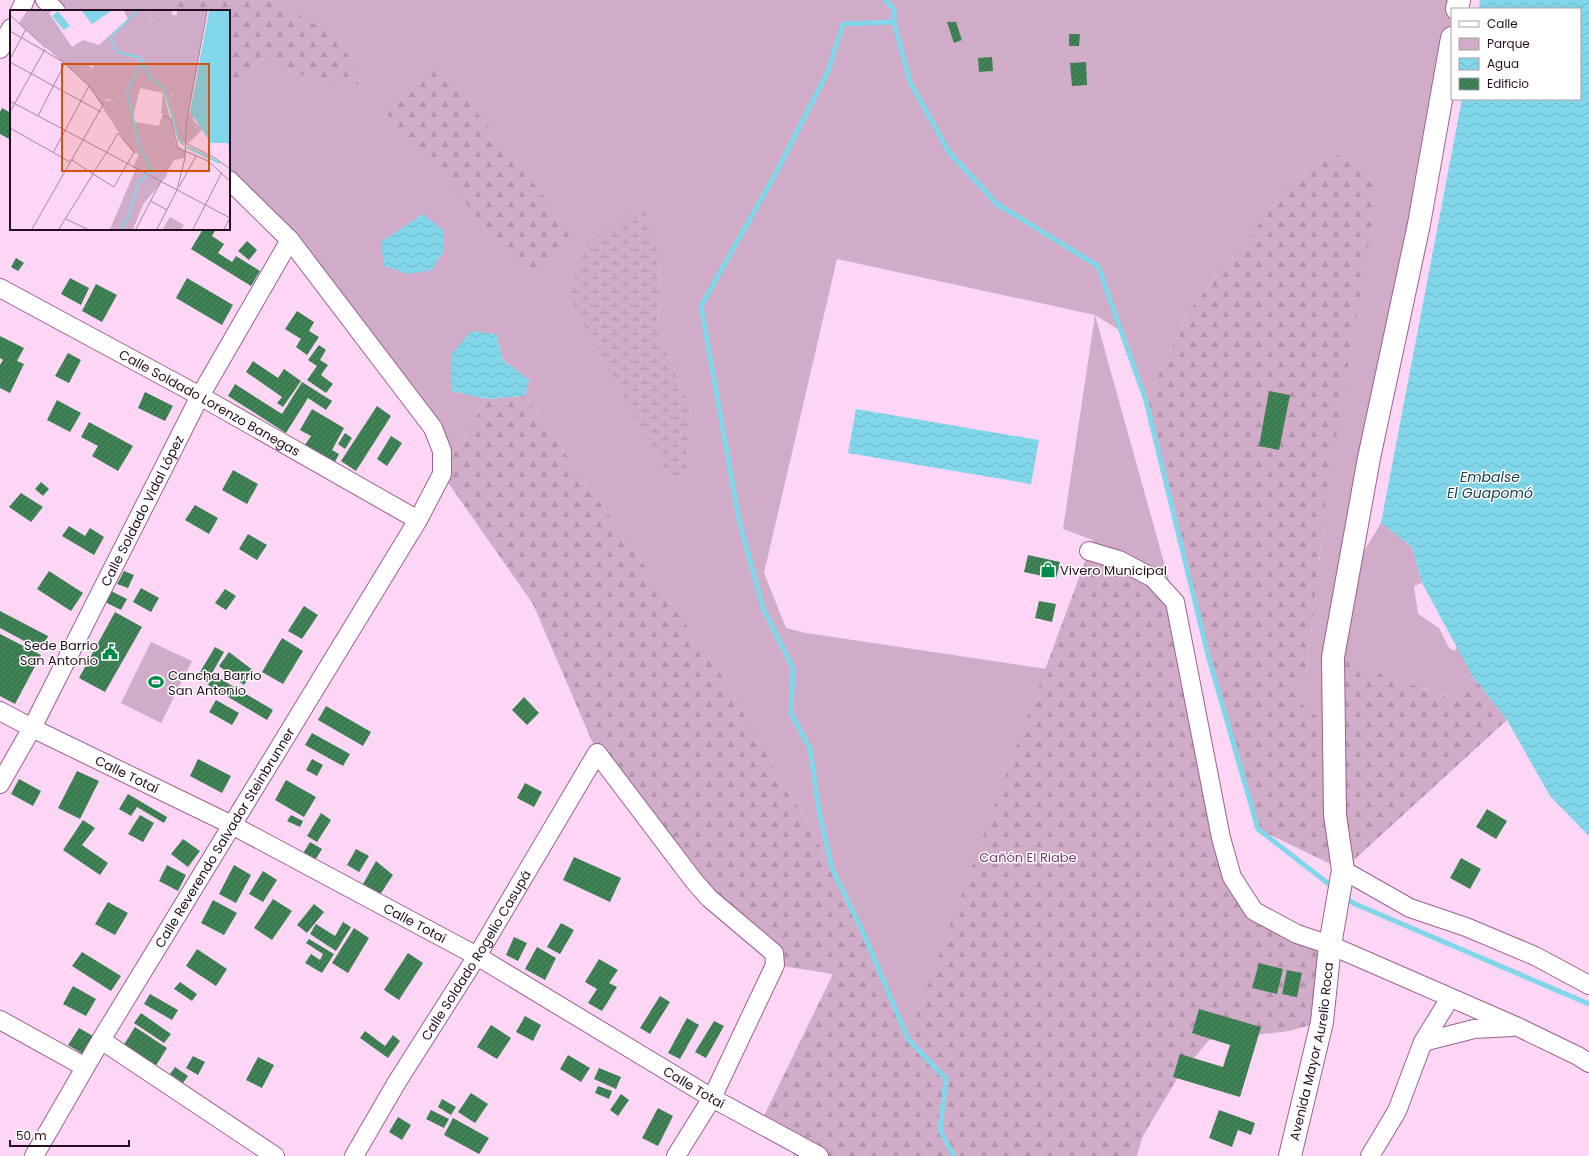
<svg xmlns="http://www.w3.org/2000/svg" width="1589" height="1156" viewBox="0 0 1589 1156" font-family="Poppins,sans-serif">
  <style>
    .green { fill: #d0acc9; fill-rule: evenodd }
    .forest { fill: url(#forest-firs) }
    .wetland { fill: url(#wetland-marsh) }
    .water { fill: url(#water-waves) }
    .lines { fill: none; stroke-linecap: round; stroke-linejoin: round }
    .stream { stroke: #81d7e9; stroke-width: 5 }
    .building { fill: url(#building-hatch) }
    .minor-casing { stroke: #9b6191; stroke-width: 20 }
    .major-casing { stroke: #9b6191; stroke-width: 24 }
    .minor { stroke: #fff; stroke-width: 18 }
    .major { stroke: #fff; stroke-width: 22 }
    .labels { text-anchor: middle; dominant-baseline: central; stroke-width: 3; stroke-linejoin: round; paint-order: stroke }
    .street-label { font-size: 13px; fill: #250e21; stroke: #fff }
    .poi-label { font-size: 13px; fill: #250e21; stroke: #fff; text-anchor: start }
    .park-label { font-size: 13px; fill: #79386f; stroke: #fff }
    .water-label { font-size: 14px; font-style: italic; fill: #19424a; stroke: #fff }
    .inset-river { fill: none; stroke: #81d7e9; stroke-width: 2 }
    .inset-road { fill: none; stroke: #a786a0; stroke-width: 1 }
    .view { fill: #d4520e; fill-opacity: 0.15; stroke: #d4520e; stroke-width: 2 }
    .inset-edge { fill: none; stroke: #250e21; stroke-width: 2 }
  </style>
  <defs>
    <pattern id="forest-firs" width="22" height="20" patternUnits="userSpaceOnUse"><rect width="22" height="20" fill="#d0acc9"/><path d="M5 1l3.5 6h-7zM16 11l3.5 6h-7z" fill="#b293ac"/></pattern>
    <pattern id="wetland-marsh" width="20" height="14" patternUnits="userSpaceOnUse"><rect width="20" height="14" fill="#d0acc9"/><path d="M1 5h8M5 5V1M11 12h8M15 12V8" fill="none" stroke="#b293ac"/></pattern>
    <pattern id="water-waves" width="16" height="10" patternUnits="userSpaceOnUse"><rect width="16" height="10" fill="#81d7e9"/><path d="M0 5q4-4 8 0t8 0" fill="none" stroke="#6fb7c8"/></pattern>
    <pattern id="building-hatch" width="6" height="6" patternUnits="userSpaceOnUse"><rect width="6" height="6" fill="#3f8356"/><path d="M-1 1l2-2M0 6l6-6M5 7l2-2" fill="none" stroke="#356a47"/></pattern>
  </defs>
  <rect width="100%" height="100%" fill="#fdd6f5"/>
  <path class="green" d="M45,0H159L168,11H56Z
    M276,0H1459L1452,9V38L1350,574L1381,523L1412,547L1422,583L1414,586L1418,614L1439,628L1449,648L1455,651L1457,646L1473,677L1451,698L1419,687L1334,731L1296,699L1307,669L1327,491L1349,151L1302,170L1189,311L1146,401L1122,332L1095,315L1175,602L1212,894L1137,1156H793L847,1010L842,884L721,674L525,396L529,380L503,360L496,334L452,391L487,399L442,474L433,428L229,180V97L260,59L312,79ZM642,206L660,258L658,331L691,409L685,479L667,474L644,430ZM837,259L1095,315L1063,529L1093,540L1046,669L806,633L786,628L764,573Z
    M151,642L192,661L161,723L121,703Z"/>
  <path class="forest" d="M159,0H276L337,39L368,85L312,79L260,59L229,97V11H168Z
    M440,66L574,234L529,276L382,108Z
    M1349,151L1378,187L1327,491L1307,669L1296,699L1333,730V657L1450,698L1473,677L1507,720L1343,870L1258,829L1208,655L1146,401L1189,311L1302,170Z
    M525,396L721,674L842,884L908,1039L1089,551L1119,560L1175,602L1221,838L1254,911L1330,945L1322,1022L1289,1031L1209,1040L1177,1079L1131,1156H819L760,1124L833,974L775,965L709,898L597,753L533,604L442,474L487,399Z"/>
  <path class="wetland" d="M643,206L660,258L658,331L691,409L685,479L667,474L568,296L587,242Z"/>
  <path class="water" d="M1480,0H1589V836L1550,796L1507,720L1473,677L1422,583L1412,547L1381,523L1462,99H1580V9H1479Z
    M423,214L444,231V250L432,270L408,274L384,266L381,242Z
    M471,331L496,334L503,360L529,380L525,396L487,399L452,391L451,355Z
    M856,409L1039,440L1031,484L848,453Z"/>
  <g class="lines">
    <path class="stream" d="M885,0L894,9V22L910,82L949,152L997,204L1098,266L1146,401L1208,655L1258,829L1334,888
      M894,22L843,24L828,71L777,171L701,306L739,520L763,608L793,668L791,713L810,749L819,811L832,868L866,939L908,1039L946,1079L940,1130L954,1156
      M1345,897L1353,903L1589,1004"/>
  </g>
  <path class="building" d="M947,22H956L962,40L954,43Z
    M1069,34H1080L1079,46H1069Z
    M992,57L993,71L979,72L978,58Z
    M1086,62L1087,85L1072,86L1070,63Z
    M2,108L11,113V140L0,134V112Z
    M203,229H216L212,236L224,244L218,253L232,262L236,256L260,271L251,286L191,249Z
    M247,241L257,250L249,260L238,251Z
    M16,258L24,263L18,271L11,267Z
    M70,278L89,288L81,305L61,294Z
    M187,278L233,305L222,325L176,298Z
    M96,284L117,295L102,322L82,311Z
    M297,311L314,322L309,331L319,337L307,355L296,347L301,339L285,329Z
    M0,336L24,348L17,361L24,364L10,393L0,388V365L3,360L0,358Z
    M319,345L326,350L320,360L328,365L321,375L333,384L326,393L307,380L317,366L308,360Z
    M68,353L81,360L69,383L55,376Z
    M253,361L278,378L284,369L301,381L283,407L277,403L282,397L246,372Z
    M302,382L332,401L326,410L308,398L286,433L228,396L235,384L282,414Z
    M1269,391L1290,395L1279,450L1259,446Z
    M145,392L173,406L165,421L138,408Z
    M57,400L81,413L70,432L47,420Z
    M377,406L391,416L356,471L341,461Z
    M312,409L344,428L332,450L339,454L335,462L305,445L311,436L300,430Z
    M89,422L133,446L118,471L92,456L98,446L81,437Z
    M345,433L352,438L345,449L338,444Z
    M391,436L402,443L387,466L377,459Z
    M233,470L258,484L247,504L222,490Z
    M41,482L49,489L43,496L35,489Z
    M21,493L43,507L31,522L9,507Z
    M195,505L218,518L209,534L185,520Z
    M69,526L85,536L90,528L104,537L94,555L62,536Z
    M248,534L267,545L257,560L239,549Z
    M1028,555L1060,562L1056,579L1024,572Z
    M49,571L83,593L71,611L37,589Z
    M124,571L134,575L128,588L117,584Z
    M141,588L159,598L151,612L133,602Z
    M225,589L236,596L226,610L215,603Z
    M111,591L127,599L121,610L105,602Z
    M1039,601L1056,604L1052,622L1035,618Z
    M304,606L318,615L302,639L288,631Z
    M0,611L48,636L41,650L0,628Z
    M115,612L142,627L105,692L79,678Z
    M0,634L41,655L15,704L0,696Z
    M282,638L303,651L283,684L262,672Z
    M215,647L224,652L207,682L197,677Z
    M229,652L254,671L244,685L219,666Z
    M214,675L273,710L267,720L208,685Z
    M524,697L539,713L527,725L512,710Z
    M216,700L239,713L232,725L209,712Z
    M326,706L371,732L363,746L318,720Z
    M312,733L350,754L343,766L305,745Z
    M198,759L231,776L222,793L190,776Z
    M312,759L323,765L317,776L306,770Z
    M77,771L99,781L80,819L58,808Z
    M19,779L41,791L33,806L11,794Z
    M286,780L316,797L304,817L275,800Z
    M525,783L542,792L534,807L517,798Z
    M128,794L167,817L164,823L137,807L131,816L119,809Z
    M1487,809L1507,821L1496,839L1476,827Z
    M321,813L331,820L317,842L307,836Z
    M140,815L154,823L143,842L128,834Z
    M291,815L303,821L300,827L287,821Z
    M83,820L95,828L82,845L108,863L100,875L63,850Z
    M183,839L200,851L188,867L171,854Z
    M310,842L322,849L314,862L302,855Z
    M356,849L369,856L359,872L347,865Z
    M574,857L621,878L610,902L563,880Z
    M1461,858L1481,869L1470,889L1450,878Z
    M376,861L393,875L379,896L363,884Z
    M167,865L186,875L178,891L159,881Z
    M234,865L251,875L236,903L219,894Z
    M263,871L277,880L263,902L249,894Z
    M273,899L292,911L272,940L254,928Z
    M213,900L237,913L224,935L201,923Z
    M108,902L128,913L115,935L95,924Z
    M314,904L324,912L307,933L297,925Z
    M343,922L351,927L336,951L310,934L316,924L335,936Z
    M561,923L574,930L560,954L547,947Z
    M354,928L369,938L348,973L332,963Z
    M514,937L527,943L518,961L506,955Z
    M309,939L334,954L322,973L305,963L311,954L320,960L323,954L306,943Z
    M537,947L556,958L545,980L525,969Z
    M197,949L227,969L216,986L186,966Z
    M82,952L121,976L111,991L72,966Z
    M408,953L423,963L399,1000L384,990Z
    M599,959L618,970L609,983L617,987L602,1011L588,1003L597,989L585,982Z
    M1259,963L1283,969L1277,994L1252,988Z
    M1287,970L1302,973L1297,997L1282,994Z
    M180,982L197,994L192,1001L174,989Z
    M73,986L96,999L86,1016L63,1004Z
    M150,994L178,1010L172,1020L144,1004Z
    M660,996L670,1002L650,1034L640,1028Z
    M1199,1009L1261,1027L1240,1097L1173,1077L1180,1054L1223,1067L1230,1045L1192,1033Z
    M141,1013L171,1034L164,1043L134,1023Z
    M525,1016L541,1025L533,1041L516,1032Z
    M687,1018L699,1025L680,1059L668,1053Z
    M714,1021L724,1026L706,1058L695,1052Z
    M491,1025L511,1038L497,1059L477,1047Z
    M135,1027L167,1048L155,1067L123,1046Z
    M79,1028L93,1036L83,1054L68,1045Z
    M365,1031L385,1046L393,1035L400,1041L388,1058L360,1038Z
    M568,1055L590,1068L581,1082L560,1069Z
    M193,1056L205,1062L198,1075L186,1068Z
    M258,1057L274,1065L262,1088L246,1080Z
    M175,1067L188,1076L183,1083L170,1074Z
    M599,1068L621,1077L616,1089L594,1079Z
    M598,1086L612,1091L609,1099L595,1093Z
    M471,1093L488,1104L475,1123L458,1112Z
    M621,1094L629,1100L618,1116L610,1110Z
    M442,1099L456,1107L451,1115L438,1107Z
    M658,1108L673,1116L658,1146L642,1138Z
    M431,1110L449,1119L444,1128L426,1119Z
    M1219,1110L1255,1123L1251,1135L1238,1130L1232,1147L1209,1138Z
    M398,1117L411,1125L402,1140L389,1132Z
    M453,1118L489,1138L479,1154L444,1135Z"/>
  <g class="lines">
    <defs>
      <g id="minor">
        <path d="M45,0L56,11"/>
        <path d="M20,11L25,0"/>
        <path d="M0,49L11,28"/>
        <path id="s1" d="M0,288L200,396L418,520"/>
        <path d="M1089,551L1119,560L1153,578L1175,602L1221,838L1232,877L1254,911L1297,934L1330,945L1518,1027L1578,1056L1589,1063"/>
        <path id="s2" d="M0,711L32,728L232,825L477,956L712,1098L819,1156"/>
        <path id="s3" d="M0,784L32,728L200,396L290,240"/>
        <path d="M1343,870L1410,908L1466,927L1535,956L1589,985"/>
        <path d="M0,1020L85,1067"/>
        <path d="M101,1040L275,1156"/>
        <path d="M1423,1042L1474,1029L1512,1027"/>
        <path id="s4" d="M34,1156L101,1040L418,520L442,474V451L433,428L290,240L229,180"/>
        <path id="s5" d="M354,1156L397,1082L477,956L597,753L694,881L709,898L774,953L775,965L712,1098L676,1156"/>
        <path d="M1370,1156L1397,1111L1423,1042L1450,998"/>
      </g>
      <g id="major">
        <path d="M1457,9L1459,0"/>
        <path id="s6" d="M1290,1156L1322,1022L1330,945L1343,870L1335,815L1333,657L1369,458L1419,224L1452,38"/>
      </g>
    </defs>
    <use href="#minor" class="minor-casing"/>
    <use href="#major" class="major-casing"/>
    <use href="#minor" class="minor"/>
    <use href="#major" class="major"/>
  </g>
  <defs>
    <symbol id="shop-bare" viewBox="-9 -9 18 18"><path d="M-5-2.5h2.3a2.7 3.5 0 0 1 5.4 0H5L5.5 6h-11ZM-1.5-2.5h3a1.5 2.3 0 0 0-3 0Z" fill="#008b49" stroke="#fff" stroke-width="2.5" paint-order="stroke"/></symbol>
    <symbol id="civic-bare" viewBox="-9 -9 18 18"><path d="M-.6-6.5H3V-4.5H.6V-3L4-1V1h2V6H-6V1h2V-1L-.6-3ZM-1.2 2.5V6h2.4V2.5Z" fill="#008b49" stroke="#fff" stroke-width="2.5" paint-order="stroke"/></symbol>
    <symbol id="stadium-bare" viewBox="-9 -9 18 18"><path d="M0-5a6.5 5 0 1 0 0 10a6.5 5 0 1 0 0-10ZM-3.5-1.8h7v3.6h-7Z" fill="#008b49" stroke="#fff" stroke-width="2.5" paint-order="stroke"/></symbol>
  </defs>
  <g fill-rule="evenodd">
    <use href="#shop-bare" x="1037" y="559" width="22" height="22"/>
    <use href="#civic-bare" x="99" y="641" width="22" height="22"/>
    <use href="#stadium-bare" x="145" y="671" width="22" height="22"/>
  </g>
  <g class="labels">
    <g class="street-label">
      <text stroke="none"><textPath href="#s1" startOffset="239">Calle Soldado Lorenzo Banegas</textPath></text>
      <text stroke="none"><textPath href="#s3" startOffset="308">Calle Soldado Vidal López</textPath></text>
      <text stroke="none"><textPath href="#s2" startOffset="142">Calle Totaí</textPath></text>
      <text stroke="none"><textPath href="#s4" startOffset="371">Calle Reverendo Salvador Steinbrunner</textPath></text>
      <text stroke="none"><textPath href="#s2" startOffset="466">Calle Totaí</textPath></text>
      <text stroke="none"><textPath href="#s5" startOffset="235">Calle Soldado Rogelio Casupá</textPath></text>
      <text stroke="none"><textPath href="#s6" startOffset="107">Avenida Mayor Aurelio Roca</textPath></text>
      <text stroke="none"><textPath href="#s2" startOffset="790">Calle Totaí</textPath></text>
    </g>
    <g class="poi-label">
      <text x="1060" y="570">Vivero Municipal</text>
      <text x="98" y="645" text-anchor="end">Sede Barrio<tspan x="98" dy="15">San Antonio</tspan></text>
      <text x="168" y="675">Cancha Barrio<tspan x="168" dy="15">San Antonio</tspan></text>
    </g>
    <g class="park-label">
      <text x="1028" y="857">Cañón El Riabe</text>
    </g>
    <g class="water-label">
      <text x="1490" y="477">Embalse<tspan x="1490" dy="16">El Guapomó</tspan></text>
    </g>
  </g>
  <g transform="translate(10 10)">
    <rect width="220" height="220" fill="#fdd6f5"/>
    <path d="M17,1H42L39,3L62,37L73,30L89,35L118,9L114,1H136L141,9L151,13L168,19L181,17L192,30L178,106L180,102L183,104V110L189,116L176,121L172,118L175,99L162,83L158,91L154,83L166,135L156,167L134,193L123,219H100L131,147L130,135L101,89L94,90L97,91L93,98L79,76L9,13ZM67,54H78L84,57L81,61L76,59L73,63ZM113,78L116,92V98L105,81ZM130,78L153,83L151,103L153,104L149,116L125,112L123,107ZM160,207L174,215L171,219H153Z" fill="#d0acc9" fill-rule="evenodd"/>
    <path d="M136,1H162V5H167V1H197L192,30L181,28V17L168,19L151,13L141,9ZM64,45L72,49L86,62L77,59L74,63L62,50ZM93,60L105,75L101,79L88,64ZM177,68L180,71L172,118L175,121L176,115L186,118L189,116L192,120L177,134L169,130L158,91L173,70ZM101,90L119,116L136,149L153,105L161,109L166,135L175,141V148L164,150L151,171L123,158L129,144L124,143L117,135L93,98L97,91Z" fill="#d0acc9"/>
    <path d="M112,73L116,92V98L105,81Z" fill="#d0acc9"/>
    <path d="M48,1L60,16L54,20L42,6ZM72,1H101L82,14ZM199,1H220V137L217,133H201L180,102Z" fill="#81d7e9"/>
    <path class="inset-river" d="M127,1L100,28L107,42L128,47L135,55L140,68L154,78L169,130L174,135M177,137L210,153M111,219L118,206L128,173L141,161L129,134L117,82L130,56H134"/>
    <path class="inset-road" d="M0,5L36,38M0,21L55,53L79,76L93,95L22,219M0,49L16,19M0,52L91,102M0,91L220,208M0,102L35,39M153,105L161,109L168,138L198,151L220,171M28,106L55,53M0,118L60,152M177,134L205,148L220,159M43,143L79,76M169,177L186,146M141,191L157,200M56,209L77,219M49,219L83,164L89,154L97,142L108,123L124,142L104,177L83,164L62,150M126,219L151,171M147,219L167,180L175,148L176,115L197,1M183,219L212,162M214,219L220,208"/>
    <path class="view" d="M52,54H199V161H52Z"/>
    <rect width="220" height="220" class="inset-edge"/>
  </g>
  <rect x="1451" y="8" width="130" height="92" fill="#ffffff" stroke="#a89fa6"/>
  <rect x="1459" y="21" width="20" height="6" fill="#ffffff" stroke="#a89fa6"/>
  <text x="1487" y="28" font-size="12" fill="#250e21">Calle</text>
  <rect x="1459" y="38" width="20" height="12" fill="#d0acc9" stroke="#a89fa6"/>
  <text x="1487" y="48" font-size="12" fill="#250e21">Parque</text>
  <rect x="1459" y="58" width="20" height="12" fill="url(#water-waves)" stroke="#a89fa6"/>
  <text x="1487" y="68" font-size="12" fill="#250e21">Agua</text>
  <rect x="1459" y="78" width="20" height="12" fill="url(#building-hatch)" stroke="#a89fa6"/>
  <text x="1487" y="88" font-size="12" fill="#250e21">Edificio</text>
  <path d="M10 1140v6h119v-6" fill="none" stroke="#250e21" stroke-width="2"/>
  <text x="16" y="1140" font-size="12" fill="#250e21" stroke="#ffffff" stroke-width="3" paint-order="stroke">50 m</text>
</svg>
